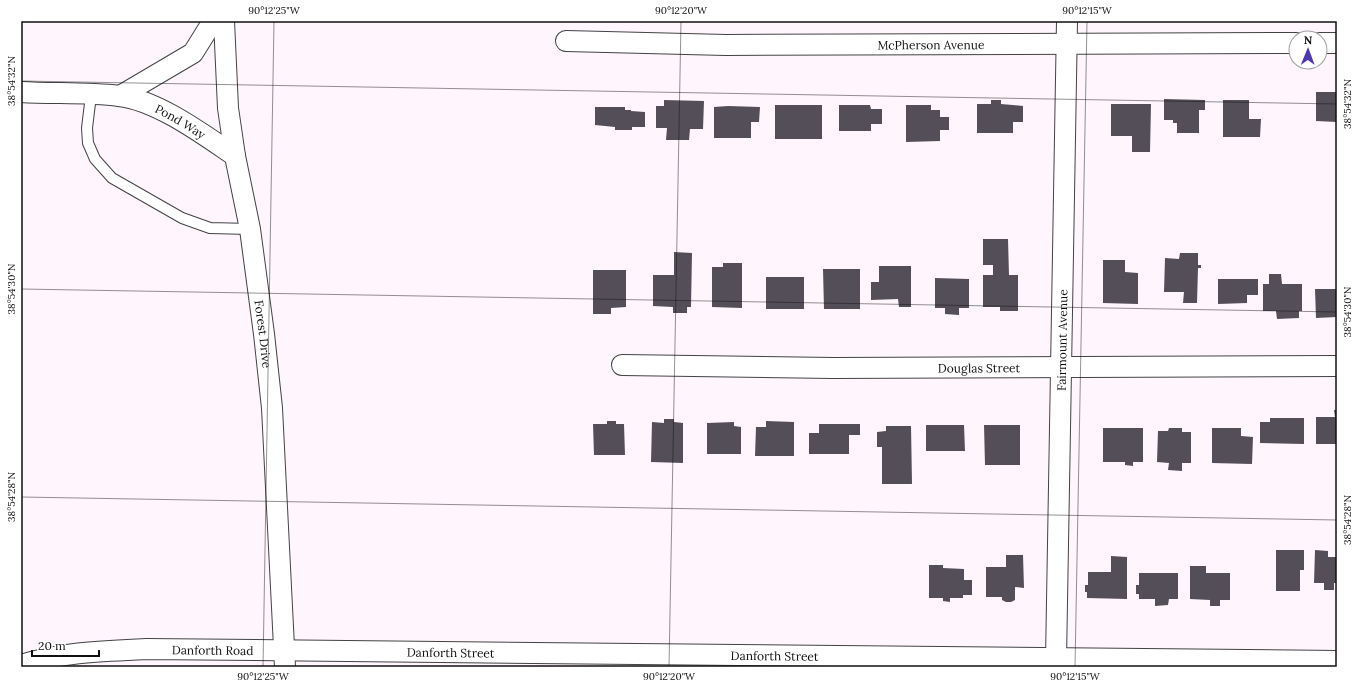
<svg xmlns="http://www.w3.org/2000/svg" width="1358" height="688" viewBox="0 0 1358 688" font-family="Lora,serif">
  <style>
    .building { fill: #544e58 }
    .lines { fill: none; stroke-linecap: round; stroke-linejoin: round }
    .lane-casing { stroke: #434343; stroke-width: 12 }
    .street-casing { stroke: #434343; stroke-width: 22 }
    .lane { stroke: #fff; stroke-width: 10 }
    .street { stroke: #fff; stroke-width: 20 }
    .ticks { fill: none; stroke: #101010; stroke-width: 1; stroke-opacity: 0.45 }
    .labels { text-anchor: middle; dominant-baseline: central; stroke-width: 4; stroke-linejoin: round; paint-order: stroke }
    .street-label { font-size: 12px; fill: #101010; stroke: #fff }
    .neatline { fill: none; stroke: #101010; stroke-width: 1.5 }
    .ticks-label { font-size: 10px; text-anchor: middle; fill: #101010 }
  </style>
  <rect width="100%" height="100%" fill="#fef5fd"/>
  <path class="building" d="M1316,92H1337V122L1316,121Z
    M1164,99L1205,100V110H1199V133H1177V123H1173V120H1164Z
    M664,100L704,101L703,129H690L689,140H666L667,128H656V106H664Z
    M991,100H1001V104L1023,106V122H1013V133H977V104H991Z
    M1223,100H1249V119H1261L1260,137H1223Z
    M1111,104H1151L1150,152H1132V136H1111Z
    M775,105H822V139H775Z
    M839,105H870L871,109H882V124H871V131H839Z
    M906,105H931V110H940V117H949V130H940V141L906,142Z
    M728,106L760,107L759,122H751V138H714V107Z
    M595,107H625V110H631V111L645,112V127H632V130H615V127L595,125Z
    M983,239H1008L1009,275H1018V311H1000V307H983V275H993V265H983Z
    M674,252L692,253L691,307H687V313H673V307L653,306V275H674Z
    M1180,253H1198V265H1201V268H1198L1197,303H1183L1184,292H1164L1165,258L1179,259Z
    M1103,260H1125V272L1138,273V304L1103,303Z
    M723,263H742V308L712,307V267H723Z
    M879,266H911V307H899L898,299L871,300V282H879Z
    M823,269H860V309H824Z
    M593,270H626V307L611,308V314H593Z
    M1269,274H1281L1282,284H1302V311H1299V318L1277,319L1276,311H1263V284H1269Z
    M766,277H804V309H766Z
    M935,278L969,279V308H959V315L945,314V308H935Z
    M1218,279H1258V295H1247V303L1218,304Z
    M1315,289H1337V317L1316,318Z
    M1334,410H1337V444H1316V417H1335Z
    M1270,418H1304V444L1260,443V422H1270Z
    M664,419H674V422L683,423V463L651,462L652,422L664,423Z
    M607,421H616V424H624L625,455H594L593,424H607Z
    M766,421L794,422V456H755L756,427H766Z
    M734,422V426L741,427V454H707V423Z
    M819,424H860V435H849V454H809V433H819Z
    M926,425H964L965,451H926Z
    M984,425H1020V465H985Z
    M886,426H911L912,484H882V447H877V432L886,431Z
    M1103,428H1143V462H1133V466L1125,465V462H1103Z
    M1169,428H1182V432H1191V463H1182V471L1168,470L1169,463L1157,462L1158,431H1168Z
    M1212,428H1241V436L1253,437L1252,464L1212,463Z
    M1276,550H1304V570H1300V591H1276Z
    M1315,550L1328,551V557H1337V583H1334V590H1324V583H1314Z
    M1006,555H1023L1024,588L1015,587V600L1011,602H1006L1002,600V597H986V567H1006Z
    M1111,556L1127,557V599L1087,598V592H1085V585H1088V572H1111Z
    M929,565H943V568L964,569V580H972V595H963V598H950V602L943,601V598H929Z
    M1190,566H1206V573H1230V600H1220V606H1210V600L1190,599Z
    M1139,573H1178V599H1169L1168,605L1155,606V599H1139V594H1136V585H1139Z"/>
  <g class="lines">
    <defs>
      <path id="lane" d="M91,95L87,128L88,143L95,159L112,178L182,218L210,228L250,229"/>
      <g id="street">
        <path id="s1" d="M224,21L228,108L235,156L250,229L264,334L272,408L285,667"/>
        <path id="s2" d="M566,41L726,45L1296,43"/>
        <path d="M1320,43H1337"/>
        <path id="s3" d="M21,92C53,94 87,92 119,96C157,100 204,135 235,156"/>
        <path d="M120,96L193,53L213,21"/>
        <path id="s4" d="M622,365L833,368L1337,366"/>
        <path id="s5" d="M1056,660L1067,21"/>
        <path id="s6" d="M21,665C62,652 103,651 146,649L1337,661"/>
      </g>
    </defs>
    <use href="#lane" class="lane-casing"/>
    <use href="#street" class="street-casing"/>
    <use href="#lane" class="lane"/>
    <use href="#street" class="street"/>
  </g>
  <path class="ticks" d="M21,81L1337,104M21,289L1337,312M21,497L1337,520M263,667L274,21M669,667L681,21M1075,667L1087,21"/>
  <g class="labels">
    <g class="street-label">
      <text stroke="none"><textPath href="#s2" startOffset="365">McPherson Avenue</textPath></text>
      <text stroke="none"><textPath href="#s3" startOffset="165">Pond Way</textPath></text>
      <text stroke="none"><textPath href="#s1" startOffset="316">Forest Drive</textPath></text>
      <text stroke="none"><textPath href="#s5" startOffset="320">Fairmount Avenue</textPath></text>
      <text stroke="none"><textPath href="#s4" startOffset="357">Douglas Street</textPath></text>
      <text stroke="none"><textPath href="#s6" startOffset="193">Danforth Road</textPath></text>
      <text stroke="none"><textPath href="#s6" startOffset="431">Danforth Street</textPath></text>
      <text stroke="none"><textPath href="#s6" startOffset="755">Danforth Street</textPath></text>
    </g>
  </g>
  <rect width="1358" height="688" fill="none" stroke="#ffffff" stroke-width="44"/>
  <g transform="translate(1308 50) rotate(1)"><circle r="19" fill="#ffffff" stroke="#9f9f9f"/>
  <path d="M0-3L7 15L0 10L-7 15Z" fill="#4e38b0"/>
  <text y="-6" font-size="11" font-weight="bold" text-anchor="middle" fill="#101010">N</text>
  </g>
  <path d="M32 650v6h67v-6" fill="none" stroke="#101010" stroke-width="2"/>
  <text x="38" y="650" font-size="12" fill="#101010" stroke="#ffffff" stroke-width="3" paint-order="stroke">20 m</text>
  <rect x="22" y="22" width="1314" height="644" class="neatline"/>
  <g class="ticks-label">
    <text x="274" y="14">90°12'25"W</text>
    <text x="681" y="14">90°12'20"W</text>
    <text x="1087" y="14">90°12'15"W</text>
    <text transform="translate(11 81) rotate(-90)" y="4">38°54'32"N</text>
    <text transform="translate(1347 104) rotate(-90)" y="4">38°54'32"N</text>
    <text transform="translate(11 289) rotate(-90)" y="4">38°54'30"N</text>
    <text transform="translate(1347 312) rotate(-90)" y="4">38°54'30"N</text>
    <text transform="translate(11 497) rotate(-90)" y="4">38°54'28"N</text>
    <text transform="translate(1347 520) rotate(-90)" y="4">38°54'28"N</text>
    <text x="263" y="680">90°12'25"W</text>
    <text x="669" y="680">90°12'20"W</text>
    <text x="1075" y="680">90°12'15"W</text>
  </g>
</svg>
